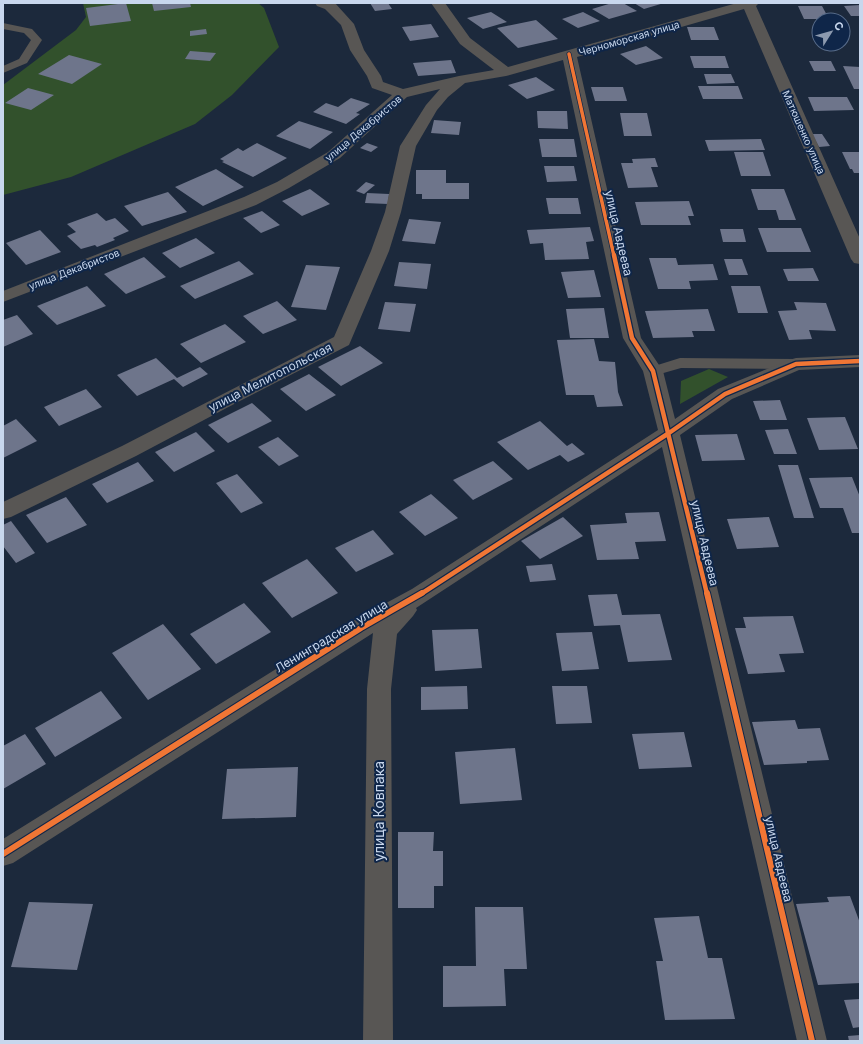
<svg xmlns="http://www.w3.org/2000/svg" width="863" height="1044" viewBox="0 0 863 1044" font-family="Inter,sans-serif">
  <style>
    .green { fill: #32512c }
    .building { fill: #6e758b }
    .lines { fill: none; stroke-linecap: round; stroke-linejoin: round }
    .lane { fill: #585654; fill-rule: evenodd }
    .street { fill: #585654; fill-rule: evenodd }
    .cycleway-far2-casing { stroke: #0f2649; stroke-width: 5 }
    .cycleway-far1-casing { stroke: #0f2649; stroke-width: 7 }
    .cycleway-casing { stroke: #0f2649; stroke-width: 8 }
    .cycleway-far2 { stroke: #f07635; stroke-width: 3.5 }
    .cycleway-far1 { stroke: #f07635; stroke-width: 4.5 }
    .cycleway { stroke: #f07635; stroke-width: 6 }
    .labels { text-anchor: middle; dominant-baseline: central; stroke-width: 4; stroke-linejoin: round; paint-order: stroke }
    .far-street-label { font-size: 10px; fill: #c8d7ed; stroke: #0f2649 }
    .street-label { font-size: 12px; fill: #c8d7ed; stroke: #0f2649 }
    .near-street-label { font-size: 14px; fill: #c8d7ed; stroke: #0f2649 }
  </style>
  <rect width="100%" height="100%" fill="#1c293c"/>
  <path class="green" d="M83,3H258L264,8L279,47L232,95L195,124L71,177L3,195V85L76,30L86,17Z
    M709,369L728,377L680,404L681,381Z"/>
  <path class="building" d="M126,3L131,21L90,26L86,8Z
    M152,3H190L191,7L154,11Z
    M370,3H388L392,9L375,11Z
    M612,3H623L637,11L609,19L592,9Z
    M634,3H664L644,9Z
    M860,5V16H851L844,6Z
    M798,6H822L829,19H804Z
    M491,12L507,22L483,29L467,18Z
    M583,12L600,21L578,28L562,19Z
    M536,20L558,39L518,48L497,28Z
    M431,24L439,37L410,41L402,27Z
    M687,27H714L719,40H691Z
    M206,29L207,34L190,36V31Z
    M646,46L663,58L636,65L620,54Z
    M190,51L216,53L210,61L185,59Z
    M69,55L102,64L72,84L38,74Z
    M690,56H725L729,68H694Z
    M451,60L456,73L418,76L413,63Z
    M809,61H831L836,71H814Z
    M843,66L860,67V89H854Z
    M704,74H731L735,83L707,84Z
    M536,77L555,90L527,99L508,85Z
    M698,86H738L743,99H703Z
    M591,87H623L627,101H595Z
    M28,88L54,95L31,110L5,103Z
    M808,97H847L854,110L814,111Z
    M351,98L370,104L356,113L360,114L346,124L313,112L326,103L338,107Z
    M537,111H567L568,129L538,128Z
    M620,113H647L652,136H624Z
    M434,120L461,122L459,135L431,133Z
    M299,121L333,132L310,149L276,136Z
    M812,134H822L830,146L819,147Z
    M539,139H574L577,157H542Z
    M761,139L765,150L709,151L705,140Z
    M257,143L287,158L253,177L222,162L224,161L220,159L238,148L243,151Z
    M367,143L378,147L371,152L360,148Z
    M734,152H763L771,176H741Z
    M842,152H860V173H854L852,169H850Z
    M655,158L658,167H651L658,187L628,188L621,163H633L632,159Z
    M544,166H574L577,181L547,182Z
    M216,169L244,187L203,206L175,187Z
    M416,170H446V183H469V199H422V194H416Z
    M366,182L375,185L364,194L356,191Z
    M310,189L330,204L302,216L282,201Z
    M751,189H784L796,220H779L776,210H758Z
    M168,192L187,212L142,226L124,206Z
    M367,193L389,194L388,204L365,203Z
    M546,198H578L581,214H549Z
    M689,201L694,216H688L691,225H641L635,202Z
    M262,211L280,225L261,233L243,218Z
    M97,213L106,221L115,218L129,231L113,238L115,240L97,247L95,245L81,249L67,236L76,232L67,224Z
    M409,219L441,222L435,244L402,241Z
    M590,227L594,241L586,242L589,259L545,260L543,243L530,244L527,230Z
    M758,228H801L811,252H767Z
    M720,229H743L746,242H723Z
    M40,230L61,252L26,265L6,243Z
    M196,238L215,253L180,268L162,253Z
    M144,257L166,277L126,294L104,274Z
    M649,258H676L678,265L713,264L718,280L689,281L691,289H658Z
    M724,259H742L748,275H729Z
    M239,261L254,274L195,299L180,286Z
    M399,262L431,264L427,289L394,286Z
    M306,265L340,267L326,310L291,307Z
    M813,268L819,281H788L783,269Z
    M594,270L601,297L568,298L561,272Z
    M87,286L106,306L57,325L37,306Z
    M731,286H760L768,313H738Z
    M277,301L297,320L263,334L243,316Z
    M385,302L416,304L410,332L378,329Z
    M794,302L826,303L836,331L809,330L812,339L789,340L778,311L797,310Z
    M604,308L609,338H570L566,309Z
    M708,309L715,331H692L694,337L653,338L645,311Z
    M17,315L33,334L3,347V320Z
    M225,324L246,342L201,363L180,344Z
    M594,339L599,361L615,362L618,392L623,406L597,407L594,395H566L557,340Z
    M360,346L383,363L341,386L318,367Z
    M156,358L177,378L200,367L208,374L183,387L174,379L137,396L117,375Z
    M309,374L336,395L306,411L280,389Z
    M86,389L102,407L59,426L44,407Z
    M780,400L787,420H760L753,401Z
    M252,403L272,421L228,443L208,425Z
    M845,417L858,449L819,450L807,418Z
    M16,419L37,441L3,458V426Z
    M540,421L567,446L572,443L585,454L568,462L560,455L528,470L497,442Z
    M788,429L797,454H774L765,430Z
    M196,432L215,451L174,472L155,452Z
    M737,434L745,460L702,461L695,435Z
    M278,437L299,456L279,466L258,447Z
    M493,461L513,479L473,500L453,480Z
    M138,462L154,481L107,503L92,484Z
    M778,465H798L814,518H794Z
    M237,474L263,503L241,513L216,483Z
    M852,477L860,497V533H852L843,508H820L809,478Z
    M431,494L458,518L425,536L399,512Z
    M66,497L87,525L47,543L26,515Z
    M659,512L666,541L635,542L639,559L597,560L590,525L627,523L625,513Z
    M563,517L583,536L540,559L521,541Z
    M769,517L779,547L737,549L727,519Z
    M11,521L35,553L16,563L3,546V525Z
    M373,530L394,554L356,572L335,548Z
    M307,559L338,593L292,618L262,583Z
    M552,564L556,580L530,582L526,566Z
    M617,594L622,615L660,614L672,660L628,662L620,625L594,626L588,595Z
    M244,603L271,632L216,664L190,634Z
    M793,616L804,653L779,654L785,672L748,674L735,628H746L743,617Z
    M163,624L201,669L148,700L112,653Z
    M478,629L482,668L435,671L432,630Z
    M592,632L599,669L562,671L556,633Z
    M467,686L468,709L421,710V687Z
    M552,686H587L592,723L556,724Z
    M101,691L122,718L55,757L35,728Z
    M795,720L798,729L820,728L829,760L807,761V763L764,765L752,722Z
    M684,732L692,767L639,769L632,734Z
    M25,734L46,764L3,789V746Z
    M515,748L522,800L460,804L455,752Z
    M298,767L296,817L222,819L227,769Z
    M398,832H434L433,851H443V886H434V908H398Z
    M850,896L860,923V983L818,985L796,904L829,902L827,897Z
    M29,902L93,904L77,970L11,967Z
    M475,907H523L527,969H504L506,1006L443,1007V966H476Z
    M699,916L708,958H722L735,1019L665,1020L656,961H663L654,918Z
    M860,999V1027L853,1028L844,1000Z
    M860,1035V1041H849L848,1036Z"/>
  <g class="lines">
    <path class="lane" d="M3,23L32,29L42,40L27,63L3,73V66L19,59L31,40L24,33L3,29Z
      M680,358L796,359L801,361L803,364L801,367L796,369L681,368L653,376L648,374L645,371L648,368Z"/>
    <path class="street" d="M315,3H335L354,24L364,50L381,76L383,82L403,89L459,76L494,70L460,44L431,3H445L470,38L508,67L737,3H759L756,6L860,239V264L854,263L851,259L744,9L577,57L641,338L663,371L675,419L718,389L789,360L796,358L860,355V367L799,370L732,399L680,435L827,1041H797L662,447L416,608L417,610L413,616L397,634L391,689L393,1041H363L367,689L373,633L13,863L3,866V839L353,621L412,589L658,430L643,371L623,338L563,60L506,76L465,83L448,97L437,110L416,146L401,212L389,251L349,345L236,403L136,456L11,517L3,519V502L122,446L334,337L371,251L385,212L400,146L426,105L440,89L407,97L340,158L289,188L256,205L3,302V291L244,197L277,182L328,152L392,95L372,88L367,76L350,50L341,25L325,9L317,6Z"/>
    <defs>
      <path id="cycleway-far2" d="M569,54L614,256"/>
      <path id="cycleway-far1" d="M614,255L632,338L653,371L707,594
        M421,594L669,433L725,394L796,364L860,361"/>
      <path id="cycleway" d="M707,593L812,1041
        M3,854L361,628L422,593"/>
    </defs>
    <use href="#cycleway-far2" class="cycleway-far2-casing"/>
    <use href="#cycleway-far1" class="cycleway-far1-casing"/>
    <use href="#cycleway" class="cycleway-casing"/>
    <use href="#cycleway-far2" class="cycleway-far2"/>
    <use href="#cycleway-far1" class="cycleway-far1"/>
    <use href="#cycleway" class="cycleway"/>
  </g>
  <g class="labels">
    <g class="far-street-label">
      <text transform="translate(629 38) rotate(-16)">Черноморская улица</text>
      <text transform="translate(363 128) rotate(-40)">улица Декабристов</text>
      <text transform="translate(804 132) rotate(66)">Матюшенко улица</text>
      <text transform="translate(74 269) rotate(-21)">улица Декабристов</text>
    </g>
    <g class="street-label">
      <text transform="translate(619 233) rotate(77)">улица Авдеева</text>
      <text transform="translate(270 377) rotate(-27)">улица Мелитопольская</text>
      <text transform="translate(705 543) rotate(77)">улица Авдеева</text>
      <text transform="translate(331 636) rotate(-31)">Ленинградская улица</text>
      <text transform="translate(779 859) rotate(77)">улица Авдеева</text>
    </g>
    <g class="near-street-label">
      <text transform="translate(378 811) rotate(-90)">улица Ковпака</text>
    </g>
  </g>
  <rect width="863" height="1044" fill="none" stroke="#c8d7ed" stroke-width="8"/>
  <g transform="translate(831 32) rotate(53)"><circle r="19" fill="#0f2649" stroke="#596d8b"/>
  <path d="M0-3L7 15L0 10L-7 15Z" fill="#8c9aaf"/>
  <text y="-6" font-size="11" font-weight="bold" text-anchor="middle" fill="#c8d7ed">С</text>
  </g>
</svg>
